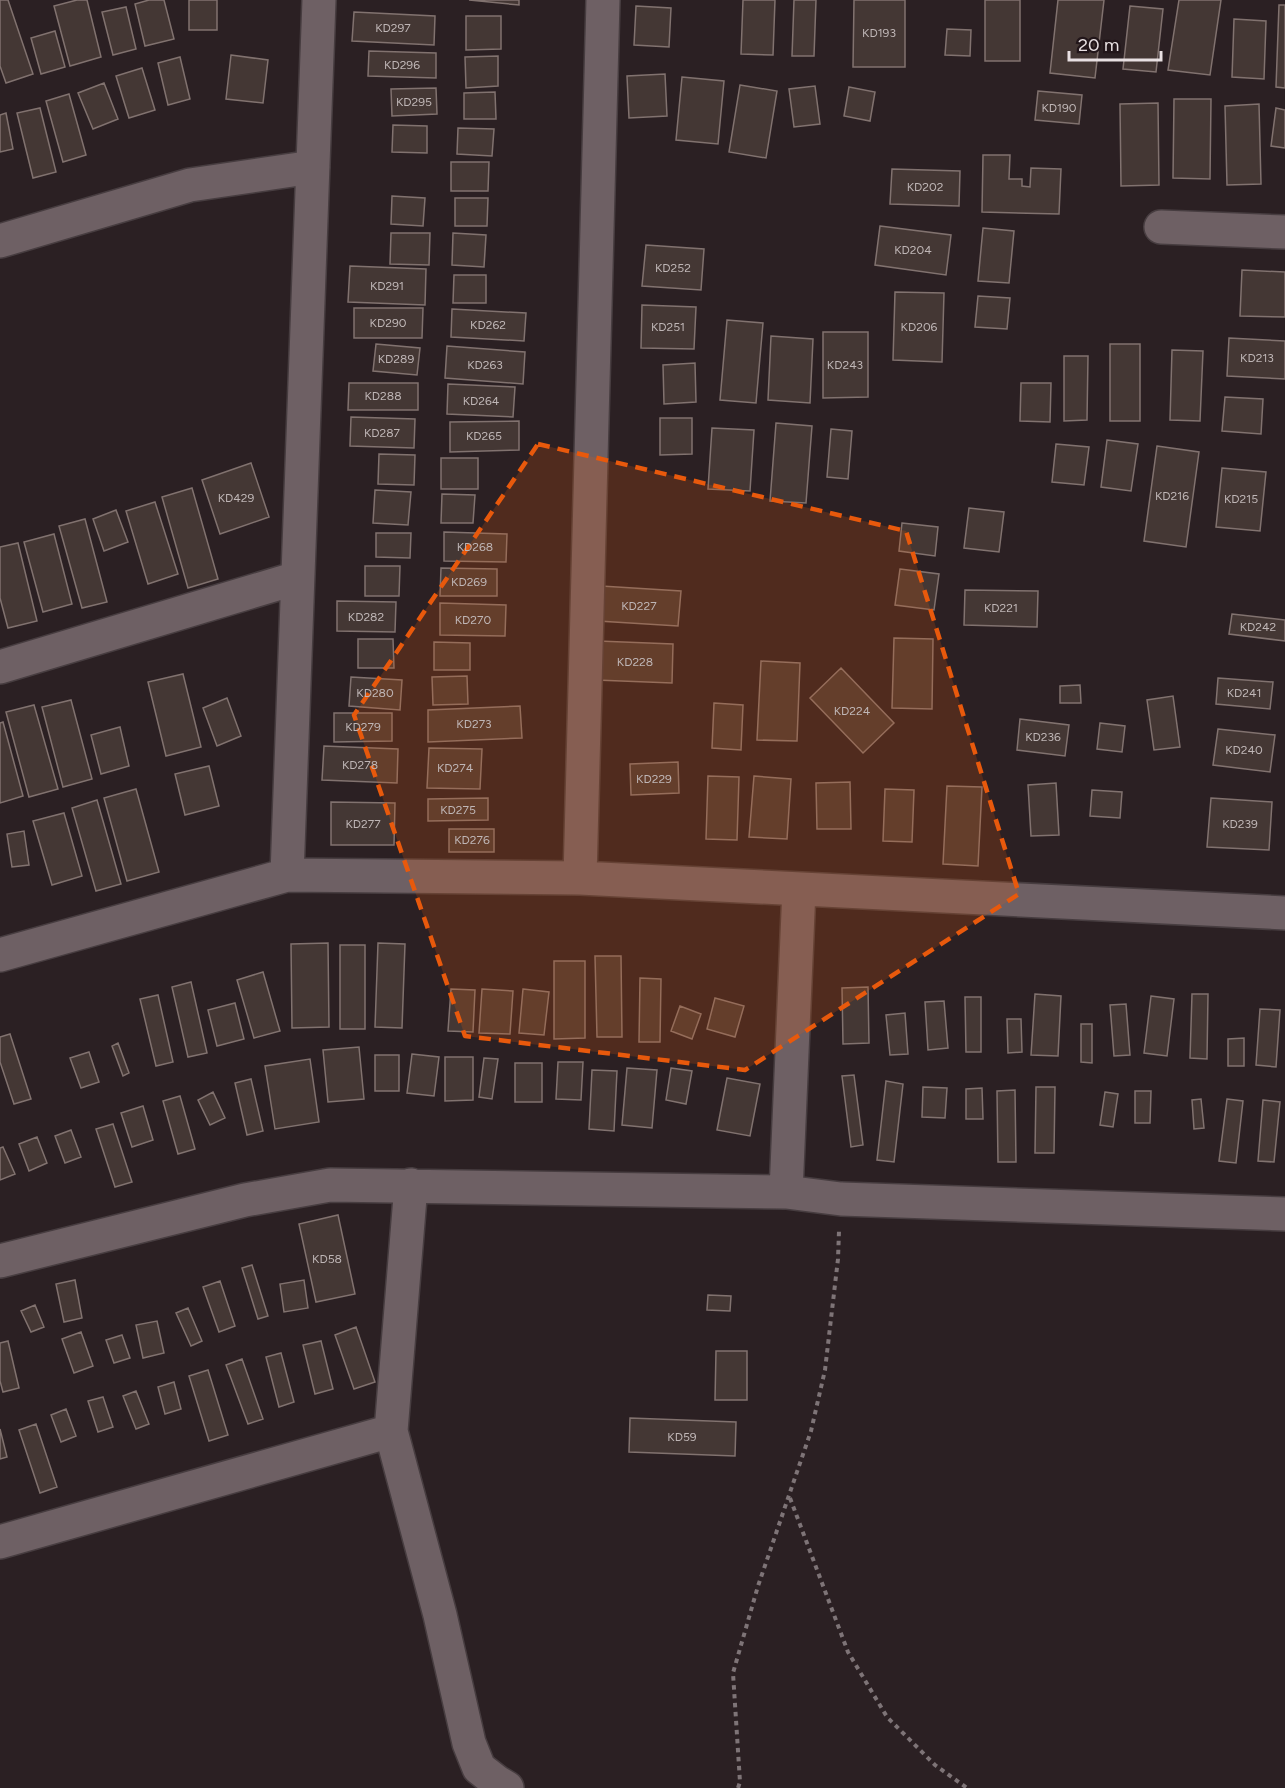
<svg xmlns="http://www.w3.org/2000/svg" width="1285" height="1788" viewBox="0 0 1285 1788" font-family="Figtree,sans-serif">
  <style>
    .building { fill: #443734; stroke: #81726f; stroke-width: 1.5 }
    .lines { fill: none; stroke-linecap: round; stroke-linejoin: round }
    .minor-casing { stroke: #473d40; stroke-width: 36 }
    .path { stroke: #7e7477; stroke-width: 4; stroke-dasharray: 4.5 4.5; stroke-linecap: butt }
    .minor { stroke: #6e6064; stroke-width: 33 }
    .marked { fill: #e8590c; fill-opacity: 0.2; stroke: #e8590c; stroke-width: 4.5; stroke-dasharray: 12 8; stroke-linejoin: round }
    .labels { text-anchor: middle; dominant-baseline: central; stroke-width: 4.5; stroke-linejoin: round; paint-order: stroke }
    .number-label { font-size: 12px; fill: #bfb6b6 }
  </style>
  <rect width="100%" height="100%" fill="#2b2023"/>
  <path class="building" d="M0,0H8L33,74L6,83L0,66Z
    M77,0H87L101,57L70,66L54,6Z
    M149,0H164L174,39L145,46L135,4Z
    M189,0H217V30H189Z
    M469,0H519V5Z
    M743,0H775L773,55L741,54Z
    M794,0H816L814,56H792Z
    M854,0H905V67H853Z
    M985,0H1020V61H985Z
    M1058,0H1104L1095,78L1050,73Z
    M1179,0H1221L1210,75L1168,70Z
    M1279,5H1285V88L1276,87Z
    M636,6L671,8L669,47L634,45Z
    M1130,6L1163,9L1156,72L1123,69Z
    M126,7L136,49L113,55L102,12Z
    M354,12L435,16L434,45L352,41Z
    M466,16H501V49L466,50Z
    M1234,19L1266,21L1264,79L1232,77Z
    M947,29L971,30L970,56L945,55Z
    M55,31L65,67L41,74L31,38Z
    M369,51L436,53V78L368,76Z
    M231,55L268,60L263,103L226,99Z
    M498,56V86L466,88L465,57Z
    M180,57L190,99L168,105L158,63Z
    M142,68L155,110L129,118L116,76Z
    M665,74L667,116L629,118L627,76Z
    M682,77L724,81L718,144L676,140Z
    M104,83L118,119L93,129L78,93Z
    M740,85L777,91L766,158L729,152Z
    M815,86L820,124L794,127L789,89Z
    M849,87L875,92L870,121L844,116Z
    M436,88L437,114L392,116L391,89Z
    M1038,91L1082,95L1079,124L1035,120Z
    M495,92L496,119H464V93Z
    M69,94L86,155L63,162L46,101Z
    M1174,99H1211L1210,179L1173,178Z
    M1158,103L1159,185L1121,186L1120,104Z
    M1259,104L1261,184L1227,185L1225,106Z
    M40,108L56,172L33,178L17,113Z
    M1276,108L1285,110V148L1271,146Z
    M6,113L13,149L0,152V115Z
    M393,125L427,126V153L392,152Z
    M458,128L494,129L492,156L457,154Z
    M983,155H1010L1009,179H1022V186L1030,187L1031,168L1061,169L1059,214L982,212Z
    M451,162H489L488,191H451Z
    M892,169L960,171L959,206L890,204Z
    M392,196L425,198L423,226L391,224Z
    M455,198H488L487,226H455Z
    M880,226L951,235L946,275L875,265Z
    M983,228L1014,231L1009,283L978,281Z
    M391,233H430L429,265L390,264Z
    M453,233L486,235L484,267L452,265Z
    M646,245L704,249L701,290L642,286Z
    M350,266L426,269L425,305L348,302Z
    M1242,270L1285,272V317L1240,316Z
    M454,275H486V303H453Z
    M895,292L944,293L942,362L893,360Z
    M978,296L1010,298L1007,329L975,327Z
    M642,305L696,307L694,349L641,348Z
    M354,308H423L422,338H354Z
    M452,309L526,313L524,341L451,337Z
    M727,320L763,323L756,403L720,400Z
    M823,332H868V397L823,398Z
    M771,336L813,339L810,403L768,400Z
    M1229,338L1285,341V379L1227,376Z
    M376,344L420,348L417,375L373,371Z
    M1110,344H1140V421H1110Z
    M447,346L525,352L523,384L445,378Z
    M1172,350L1203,351L1200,421L1170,420Z
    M1064,356H1088L1087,420L1064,421Z
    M695,363L696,402L664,404L663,365Z
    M349,383H418V410H348Z
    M1021,383H1051L1050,422L1020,421Z
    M448,384L515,387L513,417L447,414Z
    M1225,397L1263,399L1261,434L1222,431Z
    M351,417L415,419L414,448L350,446Z
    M660,418H692V454L660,455Z
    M519,421V450L450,452V422Z
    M776,423L812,426L806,503L770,501Z
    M712,428L754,430L750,491L708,489Z
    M831,429L852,431L848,479L827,477Z
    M1107,440L1138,444L1131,491L1101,487Z
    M1056,444L1089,447L1084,485L1052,482Z
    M1157,446L1199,452L1186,547L1144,541Z
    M379,454L415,455L414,485L378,484Z
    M441,458H478V489H441Z
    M251,463L269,517L220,534L202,480Z
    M1222,468L1266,472L1260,531L1216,527Z
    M192,488L218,579L188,588L162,497Z
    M375,490L411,492L408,525L373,523Z
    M442,494L475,495L473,523H441Z
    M155,502L178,574L148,584L126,511Z
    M969,508L1004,512L999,552L964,548Z
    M116,510L128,542L104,551L93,519Z
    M85,519L107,602L82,608L59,526Z
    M902,523L938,527L935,556L899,551Z
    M444,532L507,534L506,562L444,561Z
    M376,533H411L410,558L376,557Z
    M54,534L72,604L43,612L24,542Z
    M18,543L37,621L8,628L0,598V547Z
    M365,566H400L399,596H365Z
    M441,568L497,569V596H440Z
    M900,569L939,574L934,610L895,605Z
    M601,586L681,591L678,626L598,621Z
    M965,590L1038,591L1037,627L964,625Z
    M337,601L396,602L395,632L337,631Z
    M440,603L506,605L505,636L440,635Z
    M1232,614L1285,620V641L1229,634Z
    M894,638L933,639L932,709L892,708Z
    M358,639H393L394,668H358Z
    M598,641L673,644L672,683L596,680Z
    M434,642L470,643V670H434Z
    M761,661L800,663L797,741L757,740Z
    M841,668L894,723L863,753L810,698Z
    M183,674L201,747L166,756L148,682Z
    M467,676L468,704L433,705L432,677Z
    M351,677L402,680L400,710L349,706Z
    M1218,678L1273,682L1270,709L1216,704Z
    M1080,685L1081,703H1060V686Z
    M1173,696L1180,747L1154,750L1147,700Z
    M227,698L241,736L217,746L203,708Z
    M71,700L92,779L63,787L42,707Z
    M714,703L743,705L741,750L712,748Z
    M34,705L58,789L29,797L6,712Z
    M520,706L522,738L428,742V710Z
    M334,713H392V741L334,742Z
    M1020,719L1069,725L1065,756L1017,750Z
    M3,722L23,796L0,803V723Z
    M1100,723L1125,726L1122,752L1097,749Z
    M120,727L129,766L101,774L91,735Z
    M1218,729L1275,735L1270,772L1213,765Z
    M324,746L398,749L397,783L322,780Z
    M429,748L482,749L480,789L427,788Z
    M678,762L679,793L631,795L630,764Z
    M209,766L219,806L185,815L175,774Z
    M708,776L739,777L737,840L706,839Z
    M754,776L791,779L787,839L749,837Z
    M850,782L851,829H817L816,783Z
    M1056,783L1059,835L1031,836L1028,785Z
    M947,786L982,787L978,866L943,864Z
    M136,789L159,872L127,881L104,798Z
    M885,789L914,790L912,842L883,841Z
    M1092,790L1122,792L1120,818L1090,816Z
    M488,798V820L428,821V799Z
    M1211,798L1272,802L1269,850L1207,847Z
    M97,800L121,884L96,891L72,808Z
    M331,802L395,803L394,845H331Z
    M64,813L82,876L52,885L33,821Z
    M449,829H494V852H449Z
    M24,831L29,865L12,867L7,834Z
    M328,943L329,1027L292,1028L291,944Z
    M378,943L405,944L402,1028L375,1027Z
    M340,945H365V1029H340Z
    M595,956H621L622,1037H597Z
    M554,961H585V1038L554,1039Z
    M263,972L280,1031L254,1038L237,980Z
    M640,978L661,979L660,1042H639Z
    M191,982L207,1053L188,1057L172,987Z
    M868,987L869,1043L843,1044L842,988Z
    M451,989L475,990L473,1032L448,1031Z
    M482,989L513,991L510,1034L479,1033Z
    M523,989L549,992L544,1035L519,1033Z
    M1035,994L1061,996L1058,1056L1031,1055Z
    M1192,994H1208L1207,1059L1190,1058Z
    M158,995L173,1062L156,1066L140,999Z
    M1151,996L1174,999L1167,1056L1144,1053Z
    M965,997H981V1052H966Z
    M715,998L744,1006L735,1037L707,1029Z
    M944,1001L948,1048L928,1050L925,1002Z
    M235,1003L244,1039L217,1046L208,1010Z
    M1126,1004L1130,1055L1114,1056L1110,1005Z
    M680,1006L701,1014L692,1039L671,1031Z
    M1260,1009L1280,1010L1276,1067L1256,1065Z
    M905,1013L908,1054L890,1055L886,1015Z
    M1007,1019H1021L1022,1052L1008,1053Z
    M1081,1024H1092V1063L1081,1062Z
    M10,1034L31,1099L14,1104L0,1062V1037Z
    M1244,1038V1066H1228V1039Z
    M118,1043L129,1073L123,1076L112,1046Z
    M359,1047L364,1099L328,1102L323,1050Z
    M89,1052L99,1082L81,1088L70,1058Z
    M412,1054L439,1057L434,1096L407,1093Z
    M375,1055H399V1091H375Z
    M445,1057H473V1100L445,1101Z
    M484,1058L498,1059L492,1099L479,1097Z
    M310,1059L319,1122L275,1129L265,1066Z
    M558,1062H583L581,1100L556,1099Z
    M515,1063H542V1102H515Z
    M627,1068L657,1070L652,1128L622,1125Z
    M671,1068L692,1071L686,1104L666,1100Z
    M592,1070L617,1071L614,1131L589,1129Z
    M854,1075L863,1145L851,1147L842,1076Z
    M727,1078L760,1084L750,1136L717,1130Z
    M251,1079L263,1131L247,1135L235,1083Z
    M886,1081L903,1084L894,1162L877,1160Z
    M923,1087L947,1088L945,1118L922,1117Z
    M1036,1087H1055L1054,1153H1035Z
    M982,1088L983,1119H966V1089Z
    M1015,1090L1016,1162H998L997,1091Z
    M1135,1091H1151L1150,1123H1135Z
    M213,1092L225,1118L210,1125L198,1100Z
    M1105,1092L1118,1094L1113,1127L1100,1125Z
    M180,1096L195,1149L178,1154L163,1101Z
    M1201,1099L1204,1128L1194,1129L1192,1100Z
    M1227,1099L1243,1101L1236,1163L1219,1161Z
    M1263,1100L1280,1102L1274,1162L1258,1161Z
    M143,1106L153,1140L132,1147L121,1113Z
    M113,1124L132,1182L115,1187L96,1129Z
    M71,1130L81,1157L65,1163L55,1136Z
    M37,1137L47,1163L29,1171L19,1144Z
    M3,1147L15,1174L0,1180V1148Z
    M338,1215L355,1294L316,1302L299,1224Z
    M252,1265L268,1316L258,1319L242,1268Z
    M75,1280L82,1318L64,1322L56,1284Z
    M304,1280L308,1308L284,1312L280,1284Z
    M220,1281L235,1326L219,1332L203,1287Z
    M708,1295L731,1296L730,1311L707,1310Z
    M35,1305L44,1327L31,1332L21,1311Z
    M188,1308L202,1341L191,1346L176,1313Z
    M157,1321L164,1353L143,1358L136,1325Z
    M356,1327L375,1382L354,1389L335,1335Z
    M81,1332L93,1366L74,1373L62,1339Z
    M122,1335L130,1358L114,1363L106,1340Z
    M8,1341L19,1388L3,1392L0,1381V1343Z
    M321,1341L333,1389L315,1394L303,1345Z
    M716,1351H747V1400H715Z
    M281,1353L294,1402L279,1407L266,1357Z
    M242,1359L263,1419L248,1424L226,1365Z
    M208,1370L228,1435L209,1441L189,1376Z
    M174,1382L181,1409L165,1414L158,1387Z
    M136,1391L149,1424L136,1429L123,1396Z
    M103,1397L113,1427L98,1432L88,1401Z
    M66,1409L76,1436L61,1442L51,1415Z
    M630,1418L736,1422L735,1456L629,1452Z
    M36,1424L57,1487L40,1493L19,1430Z
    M0,1429L7,1457L0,1459Z"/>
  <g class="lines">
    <defs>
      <path id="minor" d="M1161,227L1285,232
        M0,241L190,185L313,167
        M0,667L297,578
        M287,875L319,0
        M580,878L603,0
        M0,955L287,875L580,878L1285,913
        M786,1192L799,889
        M0,1261L245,1200L330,1185L786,1192L841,1199L1285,1214
        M391,1431L440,1615L469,1743L479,1768L497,1782L507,1788
        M0,1542L391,1431L411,1185"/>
    </defs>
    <use href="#minor" class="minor-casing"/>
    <path class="path" d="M790,1498L848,1652L887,1717L935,1765L967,1788
      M738,1788L740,1782L733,1673L758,1586L811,1431L825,1370L838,1259L839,1231"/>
    <use href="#minor" class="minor"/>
  </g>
  <path class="marked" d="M538,444L906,531L1019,894L745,1070L465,1036L354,715Z"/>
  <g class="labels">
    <g class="number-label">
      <text x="393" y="28">KD297</text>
      <text x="879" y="33">KD193</text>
      <text x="402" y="65">KD296</text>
      <text x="414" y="102">KD295</text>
      <text x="1059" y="108">KD190</text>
      <text x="925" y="187">KD202</text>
      <text x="913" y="250">KD204</text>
      <text x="673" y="268">KD252</text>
      <text x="387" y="286">KD291</text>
      <text x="388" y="323">KD290</text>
      <text x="488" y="325">KD262</text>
      <text x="668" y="327">KD251</text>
      <text x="919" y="327">KD206</text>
      <text x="1257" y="358">KD213</text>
      <text x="396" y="359">KD289</text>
      <text x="485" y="365">KD263</text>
      <text x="845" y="365">KD243</text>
      <text x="383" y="396">KD288</text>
      <text x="481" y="401">KD264</text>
      <text x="382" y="433">KD287</text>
      <text x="484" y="436">KD265</text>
      <text x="1172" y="496">KD216</text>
      <text x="236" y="498">KD429</text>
      <text x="1241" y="499">KD215</text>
      <text x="475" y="547">KD268</text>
      <text x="469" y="582">KD269</text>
      <text x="639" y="606">KD227</text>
      <text x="1001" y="608">KD221</text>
      <text x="366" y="617">KD282</text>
      <text x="473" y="620">KD270</text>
      <text x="1258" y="627">KD242</text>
      <text x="635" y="662">KD228</text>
      <text x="375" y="693">KD280</text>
      <text x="1244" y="693">KD241</text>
      <text x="852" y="711">KD224</text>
      <text x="474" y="724">KD273</text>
      <text x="363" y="727">KD279</text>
      <text x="1043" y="737">KD236</text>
      <text x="1244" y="750">KD240</text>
      <text x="360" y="765">KD278</text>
      <text x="455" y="768">KD274</text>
      <text x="654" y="779">KD229</text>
      <text x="458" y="810">KD275</text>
      <text x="363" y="824">KD277</text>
      <text x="1240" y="824">KD239</text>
      <text x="472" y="840">KD276</text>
      <text x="327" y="1259">KD58</text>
      <text x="682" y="1437">KD59</text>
    </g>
  </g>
  <path d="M1069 51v9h92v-9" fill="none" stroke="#e8e0e2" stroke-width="3"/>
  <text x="1078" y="51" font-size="18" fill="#e8e0e2" stroke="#22161a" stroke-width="4.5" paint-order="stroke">20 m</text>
</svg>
